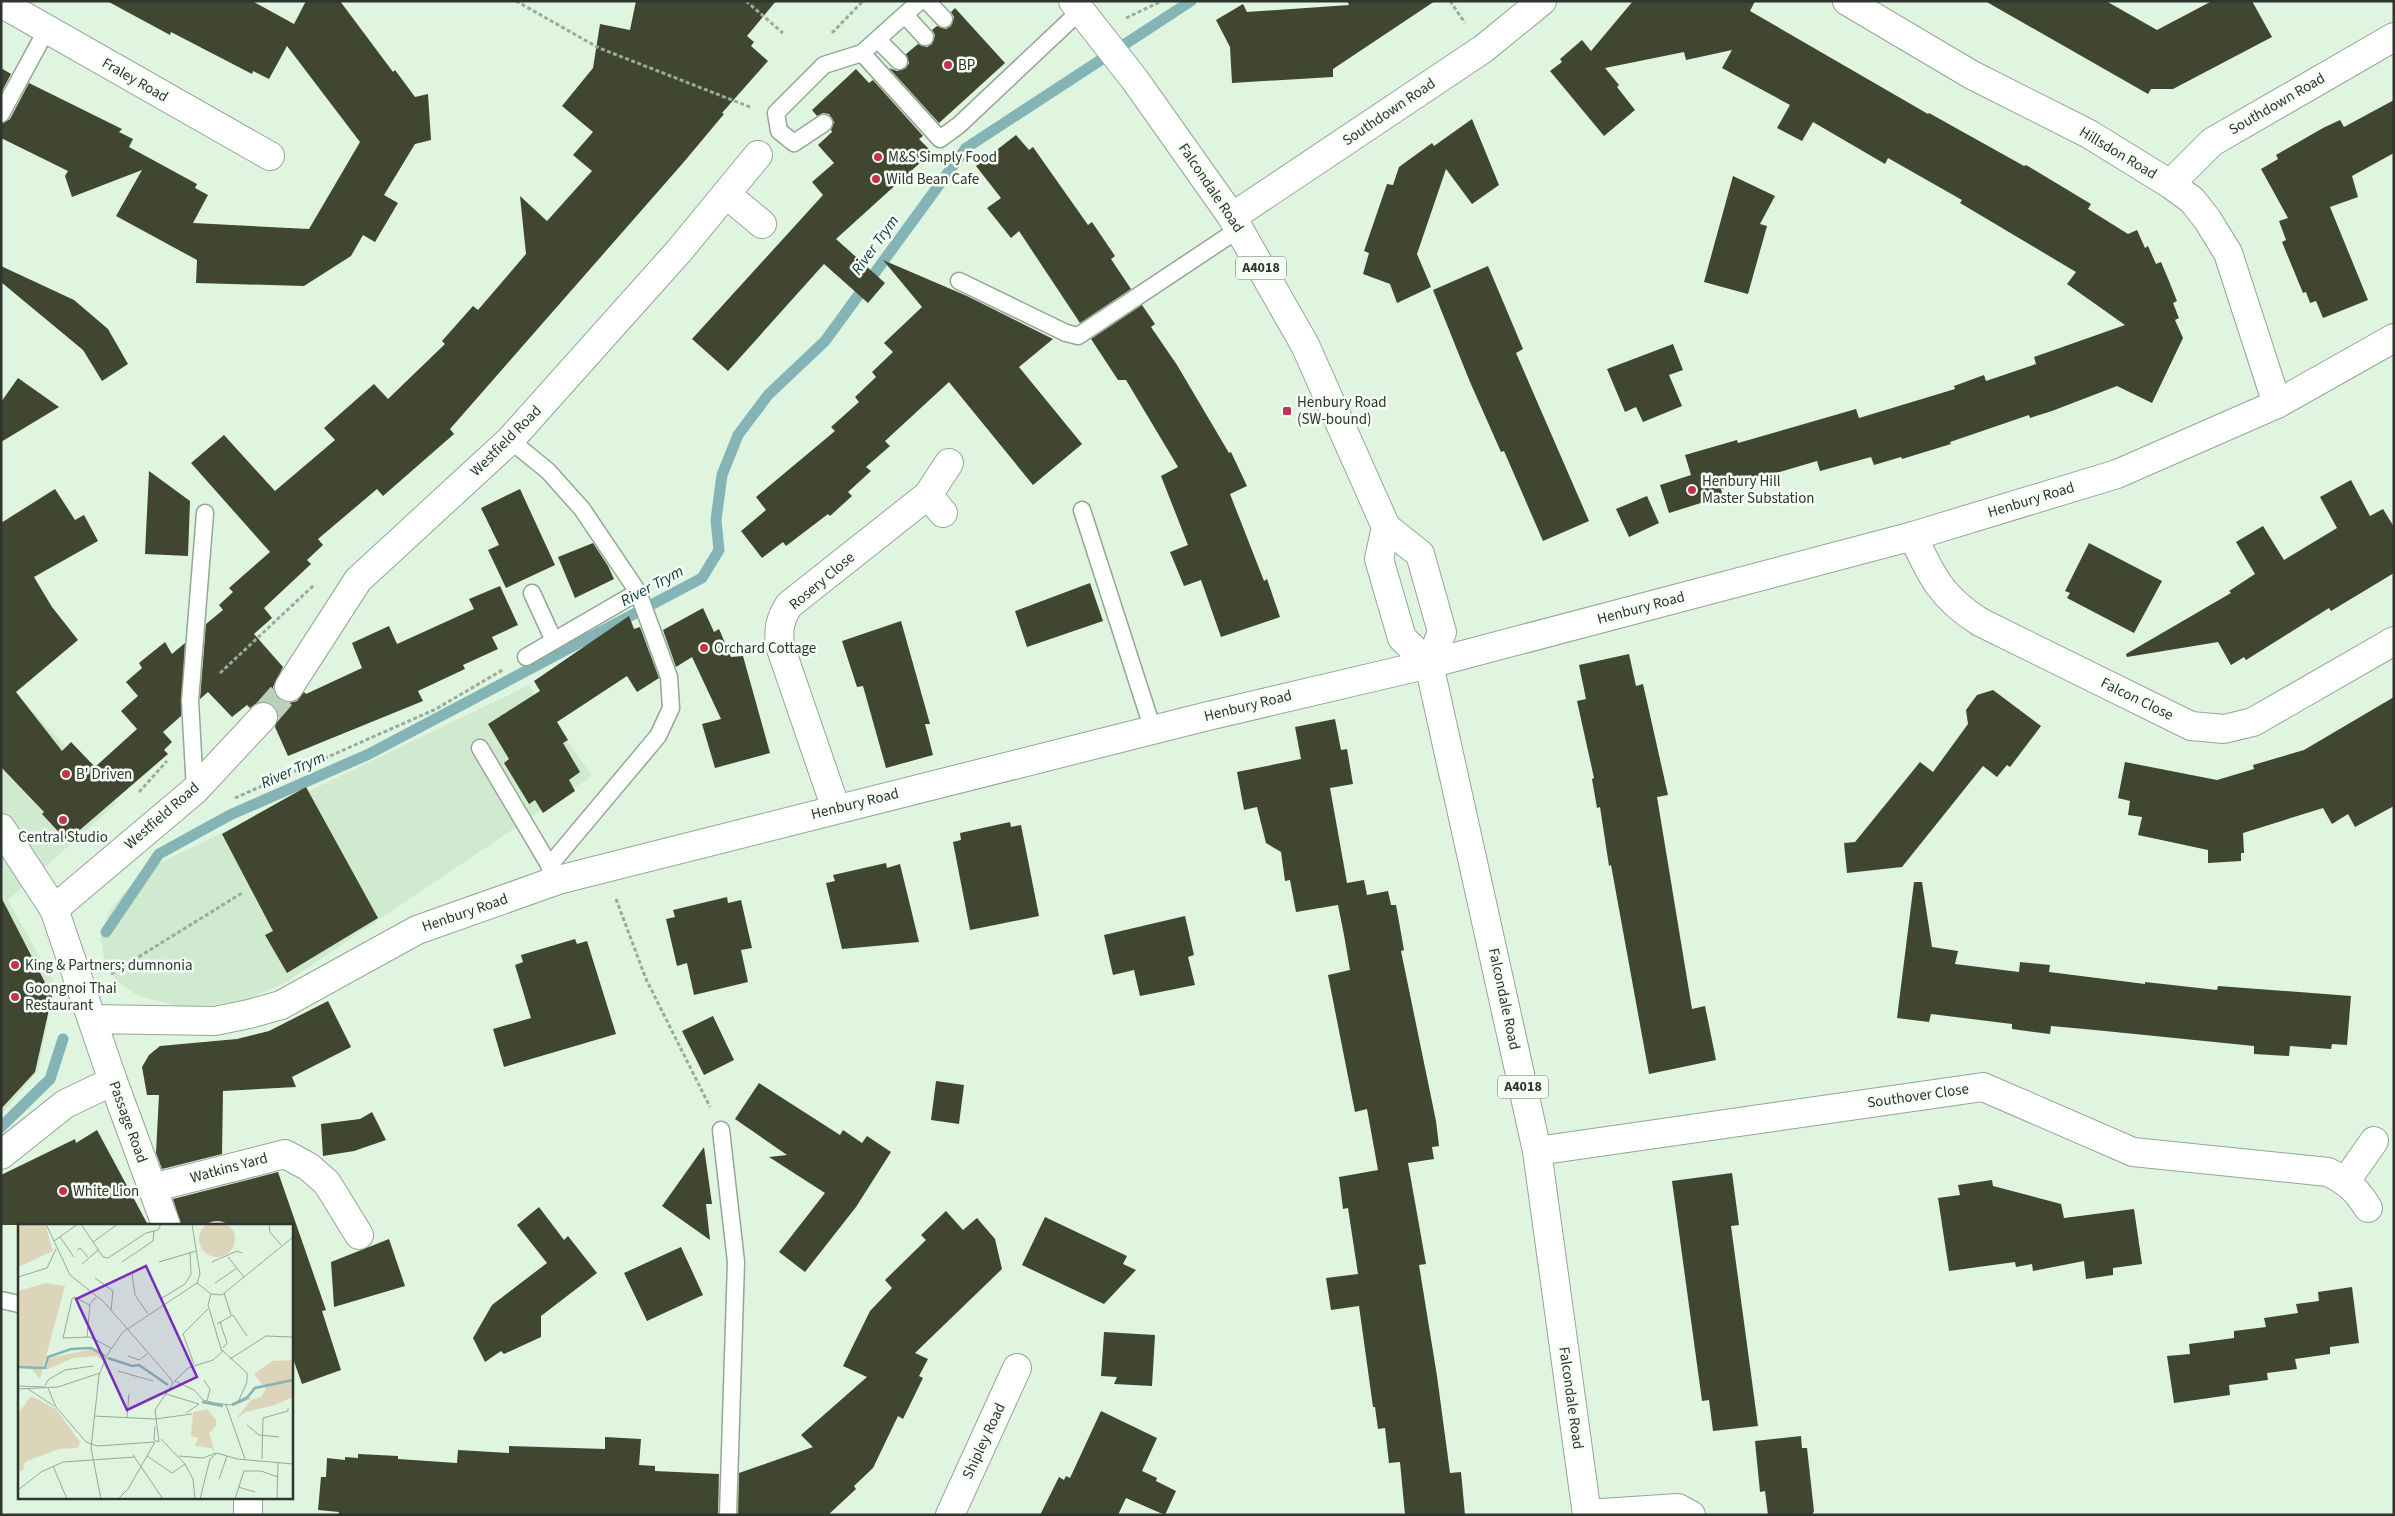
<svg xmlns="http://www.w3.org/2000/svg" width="2395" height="1516" viewBox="0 0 2395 1516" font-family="'Source Sans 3',sans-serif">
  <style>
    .built { fill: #d0ead0 }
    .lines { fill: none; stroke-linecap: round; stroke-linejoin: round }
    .stream { stroke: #84b4b5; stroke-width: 11 }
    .building { fill: #414630 }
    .street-tunnel { stroke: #bbcfbc; stroke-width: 28; stroke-dasharray: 28 14; stroke-linecap: butt }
    .lane-casing { stroke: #93a793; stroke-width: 19 }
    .street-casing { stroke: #93a793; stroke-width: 30 }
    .secondary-casing { stroke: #93a793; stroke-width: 30 }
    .primary-casing { stroke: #93a793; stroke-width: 30 }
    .path { stroke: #9aab9b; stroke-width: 3; stroke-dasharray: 4 2.5; stroke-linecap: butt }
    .lane { stroke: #fff; stroke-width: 16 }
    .street { stroke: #fff; stroke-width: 28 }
    .secondary { stroke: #fff; stroke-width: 28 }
    .primary { stroke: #fff; stroke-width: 28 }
    .poi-dot { fill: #c33350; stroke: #f5fef5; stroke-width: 2 }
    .labels { text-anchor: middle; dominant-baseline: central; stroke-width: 5; stroke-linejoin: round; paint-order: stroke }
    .shield { fill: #f5fef5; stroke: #697169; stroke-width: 1 }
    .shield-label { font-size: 14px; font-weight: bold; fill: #2d352d }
    .poi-label { font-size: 15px; fill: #2d352d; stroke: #f5fef5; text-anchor: start }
    .street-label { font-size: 15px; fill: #2d352d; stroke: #f5fef5 }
    .water-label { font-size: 16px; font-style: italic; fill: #0b3a3c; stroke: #f5fef5 }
    .inset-river { fill: none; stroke: #84b4b5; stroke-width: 2.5 }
    .inset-road { fill: none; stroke: #98a898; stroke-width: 1 }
    .view { fill: #7b2cbf; fill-opacity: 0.15; stroke: #7b2cbf; stroke-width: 2.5 }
    .inset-edge { fill: none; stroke: #2d352d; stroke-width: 2.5 }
  </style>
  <rect width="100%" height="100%" fill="#dff5e0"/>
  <path class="built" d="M1,677L117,803L8,900L55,984L38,1071L1,1115Z
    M529,685L592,776L285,983L242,1001L210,1005L178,1006L138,996L115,979L104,959L101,938L108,912L143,871Z"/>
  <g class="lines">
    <path class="stream" d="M106,932L159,854L230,815L369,754L702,578L719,550L716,520L722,475L738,435L768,395L825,341L966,148L1191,1
      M1,1127L50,1079L63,1039"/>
  </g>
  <path class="building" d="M107,1H252L294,24L306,1H340L393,72L395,70L415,97L428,94L431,140L415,144L384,195L398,203L375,242L363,235L351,256L304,286L196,283L197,260L116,216L142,170L72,197L65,176L68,171L1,138V124L10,119L29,83L122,129L119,132L133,139L129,147L197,184L195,188L208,195L193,223L309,229L360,142L287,46L269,79L253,71L252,74L171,32L170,35Z
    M636,1H776L747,36L754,42L751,46L768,61L722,113L724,114L683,163L450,429L454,434L383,496L377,489L318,539L323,545L307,560L311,564L264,608L272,618L254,634L283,667L273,687L275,695L280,700L289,703L297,701L304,692L306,694L362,668L352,643L389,626L397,644L474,609L469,599L500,586L518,625L492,637L498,649L463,665L465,669L418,691L423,701L288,756L275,727L278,713L273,705L266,702H258L250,708L247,705L232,717L208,692L200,699L206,624L223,610L219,605L233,592L229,588L270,552L191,463L224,435L275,491L335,440L324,428L374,384L388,399L445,344L442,341L473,306L478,310L526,254L520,196L547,221L592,171L573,155L593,132L562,106L593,68L600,24L630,30Z
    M1347,1H1435L1333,69V77L1232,83L1230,47L1216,20L1243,4L1247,12L1349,5Z
    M1633,1H1755L1750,11L1928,114L1929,113L2024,166L2026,165L2091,204L2088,209L2128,234L2137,230L2145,248L2148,246L2156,264L2161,262L2169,281L2177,301L2173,303L2179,318L2175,320L2183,338L2152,403L2117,386L2052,411L2030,418L2029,415L1950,442L1951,444L1902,459L1901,457L1874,465L1871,457L1820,471L1817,461L1721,489L1723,496L1669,513L1660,485L1691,475L1685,455L1737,440L1738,443L1856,409L1859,418L1955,389L1954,386L1984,375L1986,381L2036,364L2034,357L2125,325L2067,284L2076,272L1960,203L1962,200L1888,158L1885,164L1813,122L1802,141L1777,128L1790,105L1722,68L1732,50L1686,60L1684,52L1605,68L1619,85L1617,87L1635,110L1604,136L1550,71L1562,62L1560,59L1582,40L1591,51Z
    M1985,1H2106L2157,30L2212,1H2252L2272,37L2173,89H2151L2148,94Z
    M955,8L1005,63L939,123L889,68L897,71L906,68L909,63L906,54L918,44L927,47L932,44L935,35L932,30L937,26L946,29L951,26L954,17L951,12Z
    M1,68L11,74L1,93Z
    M856,69L869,83L873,80L923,136L919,139L932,152L836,239L885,283L868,303L824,264L728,371L692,339L823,195L812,182L834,163L818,145L832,132L831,130L834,122L829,114L823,113L817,116L812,110Z
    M2394,100V153L2352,176L2358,197L2330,207L2368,300L2323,318L2316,301L2310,303L2306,292L2303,293L2282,242L2286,240L2279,221L2288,218L2261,169L2278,159L2276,155L2323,128L2340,120L2344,127Z
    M1472,119L1499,185L1472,204L1446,169L1417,254L1431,287L1397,303L1390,284L1363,274L1369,253L1364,251L1387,184L1393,185L1399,167L1432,143L1434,146Z
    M1016,135L1029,150L1033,147L1088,225L1092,222L1115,256L1111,259L1131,289L1080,323L1019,231L1011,238L987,208L1001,198L976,166Z
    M1733,176L1775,196L1760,224L1767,226L1748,294L1704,282Z
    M883,260L967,296L1053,339L1019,367L1082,444L1033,485L949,382L885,441L890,446L866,467L871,471L848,492L852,496L830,516L828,514L786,546L783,542L762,558L741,531L766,510L756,497L835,431L831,427L859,402L855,397L876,377L872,372L893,352L884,343L922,307Z
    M1,266L74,300L108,329L128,364L102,381L83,350L1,282Z
    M1488,266L1523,349L1516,353L1589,521L1543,541L1504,451L1501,452L1470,382L1433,290Z
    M1142,305L1155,324L1151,327L1177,365L1229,453L1231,452L1247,486L1230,494L1264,581L1267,579L1280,617L1221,637L1201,580L1184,586L1170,552L1188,545L1161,476L1178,467L1126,380H1118L1091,339Z
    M1673,344L1683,370L1669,375L1682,406L1643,422L1636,407L1625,412L1607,369Z
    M18,378L59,407L1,442V402Z
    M149,471L190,501L188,556L145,554Z
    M2351,480L2370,516L2383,509L2394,527V573L2331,611L2329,608L2246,660L2244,657L2231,665L2218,642L2127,657L2126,654L2231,593L2229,591L2255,574L2236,542L2263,526L2284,560L2337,528L2320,497Z
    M55,489L75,520L84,515L98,541L34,577L52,607L78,640L16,692L62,751L71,742L95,767L137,729L121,711L138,696L126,682L142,668L139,663L165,642L172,654L185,643L181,716L163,732L172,742L164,750L168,754L67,841L42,814L44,812L1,767V523Z
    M520,489L555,565L506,588L488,550L499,545L481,508Z
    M1647,496L1659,523L1629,537L1616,509Z
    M593,543L608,566L614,579L575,598L558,557Z
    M2089,543L2162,581L2134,633L2067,598L2070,593L2065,591Z
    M1090,583L1103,621L1027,647L1015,611Z
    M703,608L714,632L719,629L731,657L743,656L770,753L715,768L702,724L721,719L692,657L676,667L663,630Z
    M629,616L634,629L640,627L659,678L637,692L627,676L557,722L568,740L563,743L580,772L569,780L575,791L543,813L535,800L529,804L504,763L509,759L488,724L540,691L534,681Z
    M901,621L930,724H925L933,755L886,768L863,686L857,687L842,641Z
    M1629,654L1636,686L1643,684L1668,795L1657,797L1692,1009L1705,1006L1716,1060L1649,1074L1611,865L1609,866L1600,807L1597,808L1592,779L1594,778L1577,701L1586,699L1579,665Z
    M1993,690L2041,726L2010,767L2007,765L1997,777L1983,766L1902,867L1847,873L1844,843L1855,842L1920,762L1933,772L1968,724L1966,710L1977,695Z
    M2394,697V806L2355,827L2348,814L2332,824L2323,808L2243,833L2244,853H2241V861L2208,863V850L2138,835L2142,817L2128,815L2130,801L2118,798L2125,762L2217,780L2254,769L2253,765L2304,750Z
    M1335,719L1341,750L1347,749L1353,784L1330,788L1347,883L1364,880L1367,895L1388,891L1391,905H1396L1404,950L1401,951L1436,1121L1439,1146L1432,1147L1434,1159L1408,1163L1426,1264L1419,1265L1437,1376L1450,1473L1461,1472L1465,1515H1405L1400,1462L1389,1463L1385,1428L1378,1429L1375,1407H1373L1359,1306L1331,1310L1326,1278L1358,1274L1348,1208L1343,1209L1339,1177L1378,1170L1367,1109L1355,1112L1328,975L1350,970L1344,935L1338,905L1296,912L1290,880L1285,881L1281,852L1266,843L1257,807L1244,810L1237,772L1301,759L1295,727Z
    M306,787L378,918L287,973L265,935L273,931L222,834Z
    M1010,822L1011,827L1021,825L1039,916L970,930L953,842L961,840L960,833Z
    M886,863L887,868L900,864L919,942L842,949L826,883L835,881L833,875Z
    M1914,882H1922L1932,947L1958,951L1955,964L2019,972L2020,962L2050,965L2049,972L2145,984V982L2217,990L2218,986L2351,996L2347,1045L2332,1044L2331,1049L2290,1046L2289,1056L2254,1054V1046L2095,1030L2051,1026L2050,1034L2012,1029V1024L1931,1014L1929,1022L1897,1018Z
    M1,897L52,996L35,1072L1,1109Z
    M727,897L728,903L741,900L752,948L741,950L748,982L694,995L687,963L677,966L666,919L675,917L673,910Z
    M1185,916L1194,955L1188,957L1195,985L1140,996L1134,970L1113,975L1104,935Z
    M575,939L577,944L587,941L616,1034L504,1067L493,1029L531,1018L515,965L523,962L521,955Z
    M328,1001L351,1047L292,1077L296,1087L223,1091L222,1154L162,1169L156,1153L159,1095H147L142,1067L149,1055L160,1046L237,1039L269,1031Z
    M713,1016L734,1060L704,1075L682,1031Z
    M936,1081L964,1085L959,1124L931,1120Z
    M759,1083L840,1135L843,1130L862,1143L867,1136L891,1152L856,1207L805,1272L779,1252L825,1193L769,1157L787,1155L735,1119Z
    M372,1112L386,1140L354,1151L323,1156L321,1124L360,1119Z
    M97,1130L148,1225H1V1175L75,1139L76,1143Z
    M704,1147L712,1204H706L710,1240L662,1206Z
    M278,1172L326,1310L322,1311L341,1370L302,1384L291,1353V1225H181L173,1199Z
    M1732,1173L1739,1225L1731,1226L1758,1426L1713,1431L1709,1400L1702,1401L1672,1181Z
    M1992,1180L1993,1186L2061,1204L2064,1218L2134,1209L2142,1264L2113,1268V1275L2086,1279L2084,1261L2033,1271L2032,1264L2016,1267L2015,1262L1949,1271L1938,1198L1960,1195L1958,1185Z
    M539,1207L564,1240L568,1236L597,1273L541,1316V1337L504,1354L501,1351L485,1362L473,1338L492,1305L547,1263L517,1225Z
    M946,1211L963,1230L977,1218L995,1239L1002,1269L915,1353L928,1359L919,1376L923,1378L903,1419L898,1416L873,1468L854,1486L856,1489L828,1515H738L739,1473L813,1447L801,1435L867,1377L843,1366L870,1311L892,1288L885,1280L926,1240L921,1235Z
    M1045,1217L1127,1256L1123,1264L1136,1270L1104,1304L1022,1265Z
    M389,1239L405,1286L334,1307L331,1262Z
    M681,1247L703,1295L647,1321L624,1273Z
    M2352,1287L2359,1343L2330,1347V1354L2295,1359L2297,1369L2267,1373L2268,1380L2229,1385L2230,1395L2174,1403L2167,1356L2190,1354L2189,1344L2234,1338V1331L2266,1327L2264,1318L2298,1313L2296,1304L2319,1301L2318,1292Z
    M1104,1332L1155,1335L1152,1386L1114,1384L1117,1377L1101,1376Z
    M1101,1411L1157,1438L1142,1471L1157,1478L1156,1481L1176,1491L1165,1515L1126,1498L1118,1515H1040L1059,1477L1064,1480L1066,1476L1070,1478Z
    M1801,1436L1802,1448H1807L1814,1511L1812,1515H1768L1765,1491L1760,1492L1755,1441Z
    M605,1437L641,1439L639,1465L655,1466V1471L719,1474L718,1515H338L339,1512L318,1510L321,1477H326L327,1458L345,1460V1457L358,1458V1454L398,1456V1459L457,1463L458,1450L509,1453V1446L605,1449Z"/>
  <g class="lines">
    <path class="street-tunnel" d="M263,717L289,687"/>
    <defs>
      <path id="lane" d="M920,1L862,53L940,139L959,125L1080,11
        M927,1L944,19
        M905,15L925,37
        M878,40L899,61
        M1,114L47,29
        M824,123L794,143L779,131L776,113L824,65L862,53
        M959,281L1066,333L1078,336L1239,229
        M510,440L548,471L582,509L638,592L669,677L671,708L658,736L549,866
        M1082,510L1153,730
        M532,593L554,641
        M526,657L638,592
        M480,748L554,873
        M195,790L190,701L205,513
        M721,1130L736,1262L728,1515
        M1,1300L19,1304"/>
      <path id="street" d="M1847,1L1972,75L2089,134L2170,184L2192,200L2207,219L2228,253L2277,404
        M1,3L270,156
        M2170,184L2212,142L2394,37
        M726,194L762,224
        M1232,217L1483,49L1542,1
        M928,495L943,513
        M1913,536C1931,576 1942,598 1980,622L2191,726L2224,729L2253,722L2394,641
        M289,687L358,580L510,440L679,251L758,155
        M836,809L780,646C778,629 780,619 789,605L928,495L949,463
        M54,909L195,790L263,717
        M1537,1151L1983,1087L2133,1152L2328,1172C2347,1181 2357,1190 2368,1208
        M1,1155L65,1104L113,1081
        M2346,1181L2374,1141
        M152,1188L285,1154L309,1167L327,1183L359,1235
        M1587,1514L1678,1508L1691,1515
        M950,1515L1017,1368"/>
      <path id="secondary" d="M1,828L54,909L113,1081L166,1225
        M92,1019L215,1021L249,1014L281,1005L417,930L558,880L1204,717L1429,664L1913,536L2117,474L2277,404L2394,338
        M248,1515V1497"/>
      <path id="primary" d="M1073,1L1135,80L1232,217L1305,345L1386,527L1420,554L1442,632L1429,664
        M1386,527L1379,559L1402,638L1429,664L1537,1151L1587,1515"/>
    </defs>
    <use href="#lane" class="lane-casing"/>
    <use href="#street" class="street-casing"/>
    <use href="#secondary" class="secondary-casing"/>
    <use href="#primary" class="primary-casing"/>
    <path class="path" d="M516,1L599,48L750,107
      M746,1L783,33
      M1450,1L1465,23
      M1126,18L1162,1
      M832,33L863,1
      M220,673L314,585
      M139,792L167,761
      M235,798L436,709L504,669
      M616,899L646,979L710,1107
      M111,974L242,893"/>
    <use href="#lane" class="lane"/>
    <use href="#street" class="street"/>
    <use href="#secondary" class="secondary"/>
    <use href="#primary" class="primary"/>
  </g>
  <g class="poi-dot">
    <circle cx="948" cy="65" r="5"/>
    <circle cx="878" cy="157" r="5"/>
    <circle cx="876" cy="179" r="5"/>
    <rect x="1282" y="406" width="10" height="10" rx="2.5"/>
    <circle cx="1692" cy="490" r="5"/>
    <circle cx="704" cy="648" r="5"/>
    <circle cx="66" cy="774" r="5"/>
    <circle cx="63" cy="820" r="5"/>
    <circle cx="15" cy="965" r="5"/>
    <circle cx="15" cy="997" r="5"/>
    <circle cx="63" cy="1191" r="5"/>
  </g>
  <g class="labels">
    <g class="shield">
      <rect x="1236" y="256.5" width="50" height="23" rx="4"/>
      <rect x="1498" y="1075.5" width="50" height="23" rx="4"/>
    </g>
    <g class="shield-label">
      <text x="1261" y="268">A4018</text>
      <text x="1523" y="1087">A4018</text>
    </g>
    <g class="poi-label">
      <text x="958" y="65">BP</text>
      <text x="888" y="157">M&amp;S Simply Food</text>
      <text x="886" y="179">Wild Bean Cafe</text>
      <text x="1297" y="402">Henbury Road<tspan x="1297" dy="17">(SW-bound)</tspan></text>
      <text x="1702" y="481">Henbury Hill<tspan x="1702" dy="17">Master Substation</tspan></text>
      <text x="714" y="648">Orchard Cottage</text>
      <text x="76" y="774">B' Driven</text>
      <text x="63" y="837" text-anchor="middle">Central Studio</text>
      <text x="25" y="965">King &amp; Partners; dumnonia</text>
      <text x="25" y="988">Goongnoi Thai<tspan x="25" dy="17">Restaurant</tspan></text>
      <text x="73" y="1191">White Lion</text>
    </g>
    <g class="street-label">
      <text transform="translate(135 80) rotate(30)">Fraley Road</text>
      <text transform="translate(2277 104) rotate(-30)">Southdown Road</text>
      <text transform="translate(1389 112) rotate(-34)">Southdown Road</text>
      <text transform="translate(2118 153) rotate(31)">Hillsdon Road</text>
      <text transform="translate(1211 188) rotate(56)">Falcondale Road</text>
      <text transform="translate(506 441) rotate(-45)">Westfield Road</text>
      <text transform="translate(2031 500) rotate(-17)">Henbury Road</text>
      <text transform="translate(822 581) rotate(-40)">Rosery Close</text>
      <text transform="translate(1641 608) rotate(-15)">Henbury Road</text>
      <text transform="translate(2137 699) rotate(26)">Falcon Close</text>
      <text transform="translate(1248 706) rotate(-14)">Henbury Road</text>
      <text transform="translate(855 804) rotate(-14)">Henbury Road</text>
      <text transform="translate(162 816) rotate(-41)">Westfield Road</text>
      <text transform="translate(465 913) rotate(-19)">Henbury Road</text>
      <text transform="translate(1504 999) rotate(78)">Falcondale Road</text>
      <text transform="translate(1918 1096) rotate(-8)">Southover Close</text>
      <text transform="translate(128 1122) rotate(70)">Passage Road</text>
      <text transform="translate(229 1168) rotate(-15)">Watkins Yard</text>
      <text transform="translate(1571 1398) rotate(82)">Falcondale Road</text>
      <text transform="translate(984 1441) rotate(-65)">Shipley Road</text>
    </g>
    <g class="water-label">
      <text transform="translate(875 245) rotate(-54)">River Trym</text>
      <text transform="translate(652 586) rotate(-28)">River Trym</text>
      <text transform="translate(293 770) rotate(-24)">River Trym</text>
    </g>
  </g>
  <g transform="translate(18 1224)">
    <rect width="275" height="275" fill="#dff5e0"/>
    <path d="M181 15a18 18 0 1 1 36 0a18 18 0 1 1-36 0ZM0,0H27L35,27L0,43ZM28,59L47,62L22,155L14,145L0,144V67ZM75,125L85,133L84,136L79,132L55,134L28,146L31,134ZM275,136V173L257,181L228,188L218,195L233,176L243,173L248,165L236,150L254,137ZM13,172L38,185L62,218L60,224L41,225L9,237L5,241L7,245L0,248V190ZM189,185L198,196V202L191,209L197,228L193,224L177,222L180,214L173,212L175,188Z" fill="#ddd5ba"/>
    <path class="inset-river" d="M90,134L114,142L121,141L150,161M0,143L27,144L30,133L53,125L73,124L87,132M184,178L205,182M214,181L228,175L237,164L275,156"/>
    <path class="inset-road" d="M28,0L52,51L86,78L152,154L155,159L137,186L141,218M63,0L85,33L90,34L128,9L140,6L143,0M251,0L252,8L263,21M42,13L56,33M36,17L60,0M75,18L100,0M59,26L62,24L70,33M210,33L226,53M104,38L135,17L136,7M141,38L178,27M194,38L219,27L224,29M64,40L80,26M114,50L117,71L130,90M0,53L29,44L38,25M77,54L95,67L93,86M179,59L193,70L204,71L275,13M197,59L219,44M206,69L213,91M145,80L144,74L167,60L173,50L172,28M71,81L57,73L54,75L45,114L72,113L93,124M202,98L209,119L205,124M199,100L215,91L229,112M69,113L72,80L78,73M204,126L229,149V158L220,178M110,132L121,136L129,130M212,135L248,112L275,113M176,140L165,110L190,85M100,147L135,157M186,156L192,165L189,177M157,157L176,166L185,176L197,179L212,181L228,173L232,175M156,158L170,144L195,136L204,128L190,81L193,70M0,162L27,163M27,162L30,156L47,146L75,142M30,164L38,183L68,218L79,222L137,218M0,165L40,163L82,149M10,165L36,182M148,170L181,180M208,181L227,235M168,189L181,180M76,192L137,195M109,193L111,170M137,195L174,190M229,201L241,211L261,213M137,202L136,216L141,218M143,215L167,240L175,255L177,275M199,229L219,235L275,240M115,231L145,275M129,232L154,249L167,240M161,232L185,234L198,229M244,235L245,194L270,187V184M35,242L49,275M201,255L209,232M220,263L237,268M0,266L23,248L45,238L117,233M83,275L73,224L81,151L89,131L105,108L179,59L182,50L174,0M100,275L110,265L137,218M182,275L192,235L199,229M217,275L226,247H243L260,253M259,275L260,239"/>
    <path class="view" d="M128,42L179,153L109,186L58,75Z"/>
    <rect width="275" height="275" class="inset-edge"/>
  </g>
  <rect width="2395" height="1516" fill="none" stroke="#2d352d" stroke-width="5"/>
</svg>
